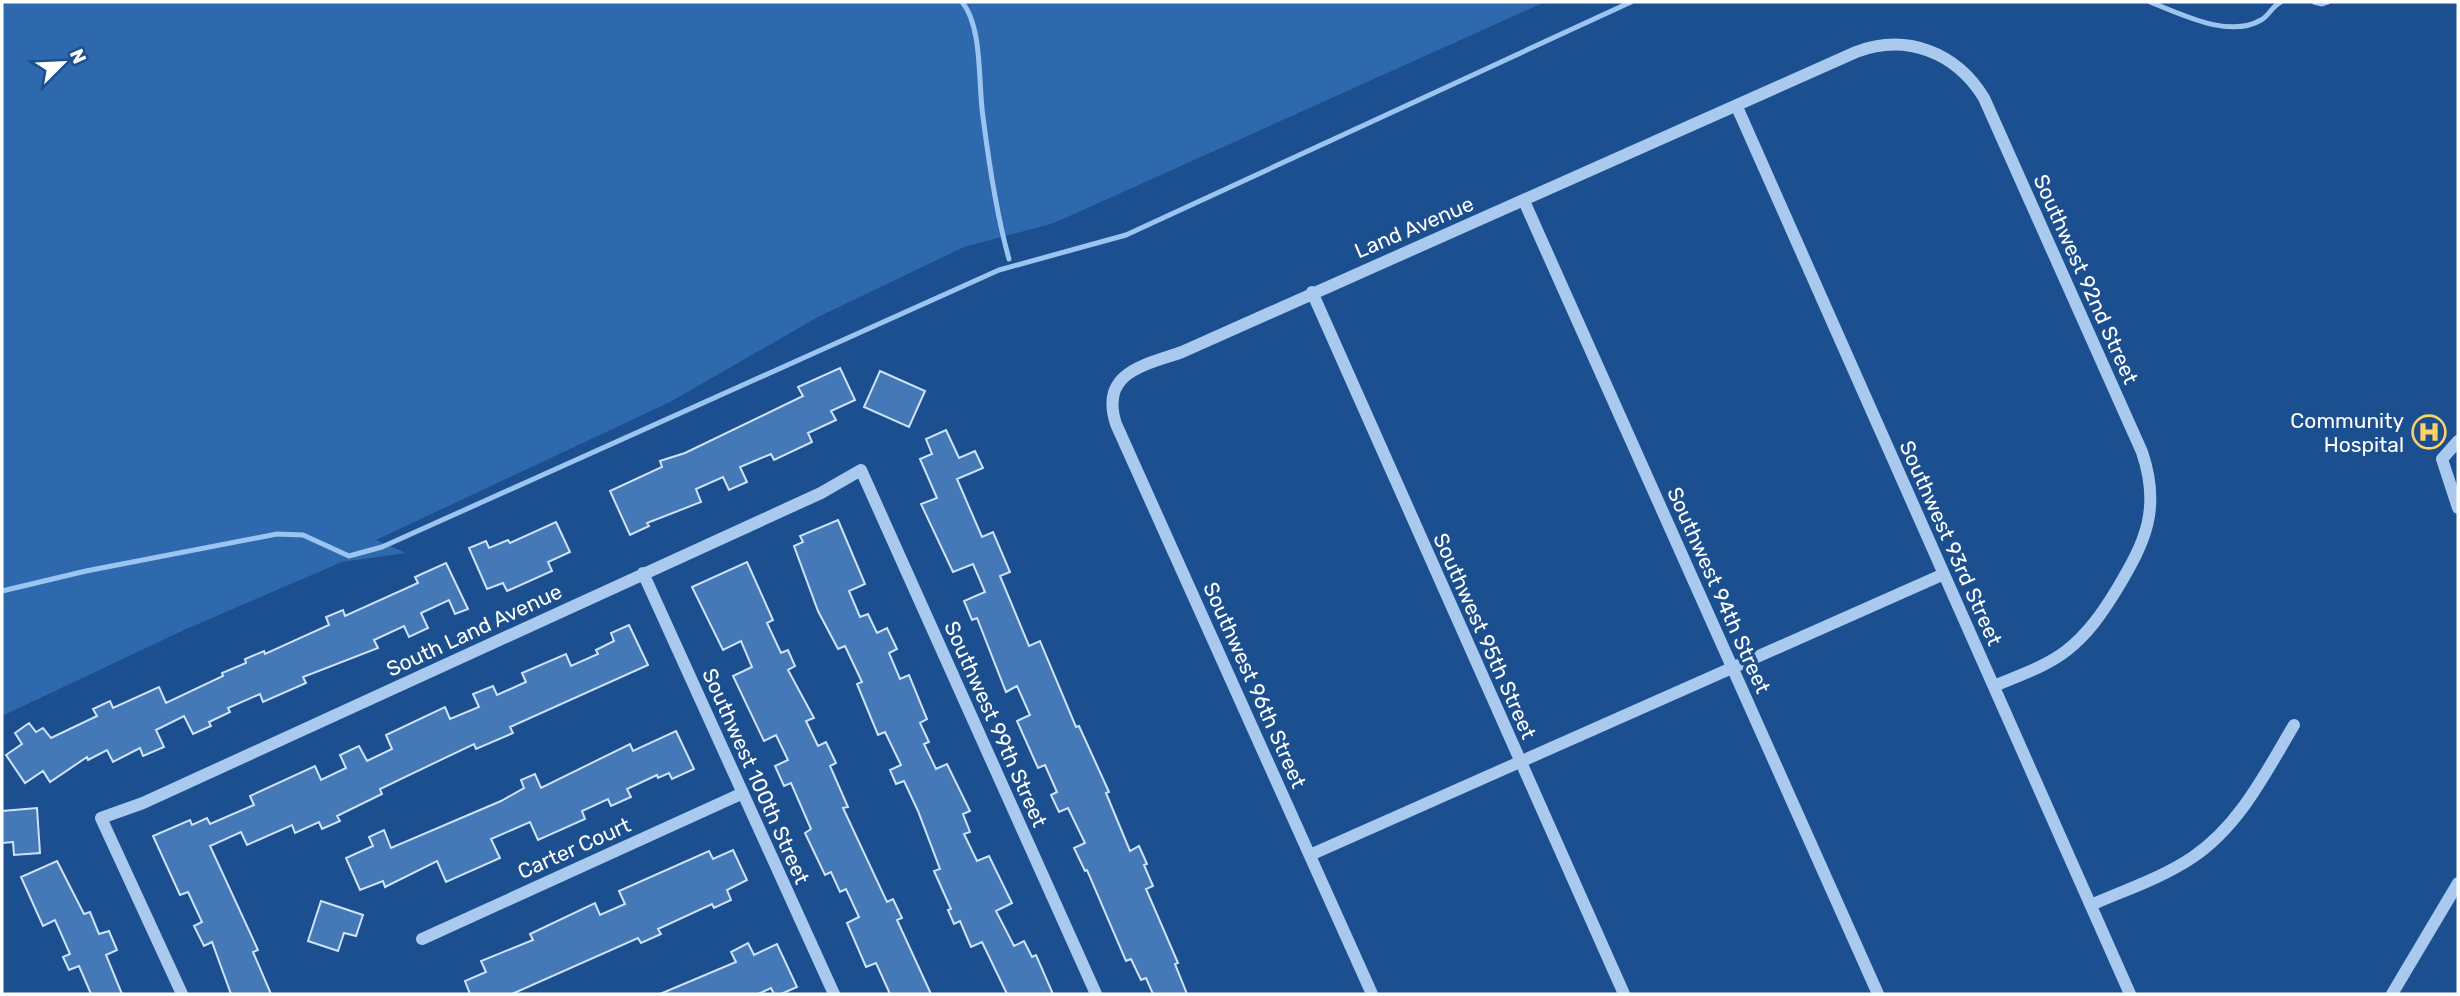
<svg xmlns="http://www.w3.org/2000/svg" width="2460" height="996" viewBox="0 0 2460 996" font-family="Rubik,sans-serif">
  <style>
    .green { fill: #2e69ad }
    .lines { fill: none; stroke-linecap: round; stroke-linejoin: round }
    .stream { stroke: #9cc4f0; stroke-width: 5 }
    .building { fill: #4478b7; stroke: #cfe3fa; stroke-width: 2 }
    .minor { stroke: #a9c9ee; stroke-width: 12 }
    .labels { text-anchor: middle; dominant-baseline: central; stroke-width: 7; stroke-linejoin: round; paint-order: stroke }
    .street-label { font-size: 21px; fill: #fff; stroke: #1b4f8f }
    .poi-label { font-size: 21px; fill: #fff; stroke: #1b4f8f; text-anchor: end }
  </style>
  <rect width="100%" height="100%" fill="#1b4f8f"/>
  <path class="green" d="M2,2H1545L1054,223L964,247L818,317L670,402L376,540L406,553L342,562L184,630L2,716Z"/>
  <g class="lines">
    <path class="stream" d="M962,2C983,27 978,85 983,117C989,164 996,213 1009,259
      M2150,2C2181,14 2229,39 2261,20C2269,16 2272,6 2281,2
      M2314,2L2322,4L2328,2
      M2,591L86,571L277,534L303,535L349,556L382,547L999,270L1126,235L1631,2"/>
  </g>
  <path class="building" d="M840,368L855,400L831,411L836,420L808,433L812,442L774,460L771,454L740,467L747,482L729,490L723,477L696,489L701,502L647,523L649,526L630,535L610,491L662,467L660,461L685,453L803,396L798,387Z
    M880,371L925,391L909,427L864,407Z
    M946,430L959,458L975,451L983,468L957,479L982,537L993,532L1010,572L1000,576L1029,646L1040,641L1076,727L1079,726L1109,792L1106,793L1130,851L1139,846L1147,864L1144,865L1153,886L1146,889L1178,963L1175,964L1187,994H1153L1146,978L1141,980L1131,959L1126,961L1087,870L1085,871L1074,848L1085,843L1068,808L1059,812L1051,795L1057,792L1045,765L1038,768L1017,721L1030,715L1017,686L1006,692L977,618L972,620L964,601L985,592L973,564L953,572L921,504L937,498L920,459L932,454L926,439Z
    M838,520L865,584L849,591L860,617L868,614L877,633L887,628L897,649L889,653L900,679L909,675L927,719L920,723L929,742L924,744L936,769L947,764L970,811L963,814L970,832L964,834L977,861L989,856L1012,903L996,911L1014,946L1024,941L1032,957L1036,955L1053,994H1007L982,942L971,947L960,921L954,924L948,910L951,909L934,871L940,869L918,811L904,781L896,784L890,770L901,765L885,732L878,735L857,684L862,682L845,646L838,649L818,611L794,546L803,542L800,536Z
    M556,522L570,552L548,562L552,571L507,591L503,583L487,589L469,548L486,541L489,548L508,540L510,543Z
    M747,562L773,620L767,623L781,653L788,650L795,666L788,670L814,718L806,721L818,746L826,742L836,763L830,766L848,807L843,808L887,902L893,899L902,918L897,920L931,994H890L876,963L866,967L847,923L859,917L846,889L840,892L831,872L825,875L805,833L811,829L791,783L784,786L775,766L788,760L776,735L764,741L733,676L752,667L741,641L723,650L692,587Z
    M446,563L468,609L455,614L449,600L421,613L428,628L409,637L404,626L374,640L378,648L303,677L306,683L263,702L260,694L228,708L230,712L209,722L211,726L193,734L184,716L156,730L164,747L143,756L140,748L113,762L107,750L88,760L87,757L50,782L43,771L25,783L6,755L22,744L15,733L29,723L36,732L43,728L51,738L97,716L93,709L110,701L113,708L159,687L166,703L223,676L222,673L246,663L245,659L264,651L265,654L329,625L326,617L343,610L345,616L418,583L415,577Z
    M629,625L648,665L510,727L513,733L476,749L474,744L380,789L382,794L337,816L340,821L322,829L319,822L295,833L292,825L247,845L241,832L210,846L258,950L253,952L271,994H231L212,942L204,946L194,926L202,922L188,892L180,895L153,836L190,820L192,825L207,818L210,824L254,805L250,796L315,766L321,780L346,768L340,755L359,746L367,761L392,749L386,735L445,707L450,719L479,707L473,694L493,686L497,695L526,682L522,673L566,654L571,666L598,654L596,650L614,641L611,633Z
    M676,731L694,769L672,779L669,773L658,778L657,775L627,789L631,797L611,806L608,799L582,811L585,819L538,840L530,822L491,839L500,858L446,882L437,861L385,887L383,881L360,890L346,858L373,846L369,837L384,830L391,848L501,801L524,788L521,780L535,774L541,788L630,744L633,751Z
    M37,808L40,853L14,855L13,842L2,843V811Z
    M733,850L747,880L727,890L731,900L714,908L712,904L658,929L661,934L641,943L638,938L512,994H470L465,981L486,972L481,961L533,940L530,934L595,903L600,915L625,904L619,891L709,851L713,859Z
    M57,861L84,914L90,912L99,934L109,931L117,950L106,955L122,994H91L79,966L69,970L63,957L70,954L55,920L43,926L21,877Z
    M321,901L363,915L356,936L344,933L338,951L308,941Z
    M748,943L754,955L777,944L797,987L781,994H774L771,988L758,994H660L736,962L731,952Z"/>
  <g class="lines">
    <path class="minor" d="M1737,107L2130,994
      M1524,201L1878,994
      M1312,292L1624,994
      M2458,441L2442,459L2458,508
      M643,573L834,994
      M1310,855L1944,574
      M2091,905C2125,890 2162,878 2193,857C2240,825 2266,772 2294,725
      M422,939L743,793
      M182,994L101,818L143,803L821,493L861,470L1096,994
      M1372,994L1116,424C1099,372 1145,365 1182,352L1856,52C1906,33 1956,52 1984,98L2142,452C2161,508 2146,541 2117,589C2103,612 2088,634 2066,651C2045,667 2018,676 1994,686
      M2392,994L2458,883"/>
  </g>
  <defs>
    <symbol id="hospital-ring" viewBox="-11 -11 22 22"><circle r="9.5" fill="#1b4f8f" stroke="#ffd166" stroke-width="1.5"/><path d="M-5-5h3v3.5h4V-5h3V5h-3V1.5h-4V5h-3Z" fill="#ffd166"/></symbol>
  </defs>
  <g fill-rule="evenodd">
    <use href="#hospital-ring" x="2410" y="413" width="38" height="38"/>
  </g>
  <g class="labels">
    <g class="street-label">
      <text transform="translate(1414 227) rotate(-23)">Land Avenue</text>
      <text transform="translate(2086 279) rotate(66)">Southwest 92nd Street</text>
      <text transform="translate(1951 543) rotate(66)">Southwest 93rd Street</text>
      <text transform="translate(1719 590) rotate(66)">Southwest 94th Street</text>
      <text transform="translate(474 630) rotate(-25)">South Land Avenue</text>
      <text transform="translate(1485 636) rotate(66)">Southwest 95th Street</text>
      <text transform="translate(1255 685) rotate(66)">Southwest 96th Street</text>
      <text transform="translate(996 724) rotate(66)">Southwest 99th Street</text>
      <text transform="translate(756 776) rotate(66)">Southwest 100th Street</text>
      <text transform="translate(574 848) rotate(-24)">Carter Court</text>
    </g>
    <g class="poi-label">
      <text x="2404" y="420">Community<tspan x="2404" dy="24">Hospital</tspan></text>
    </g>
  </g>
  <rect width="2460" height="996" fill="none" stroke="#ffffff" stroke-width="7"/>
  <g transform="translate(63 63) rotate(66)" stroke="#1b4f8f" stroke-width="5" paint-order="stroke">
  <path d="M0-5L12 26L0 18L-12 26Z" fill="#ffffff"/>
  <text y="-10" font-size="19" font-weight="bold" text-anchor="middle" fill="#ffffff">N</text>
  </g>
</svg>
